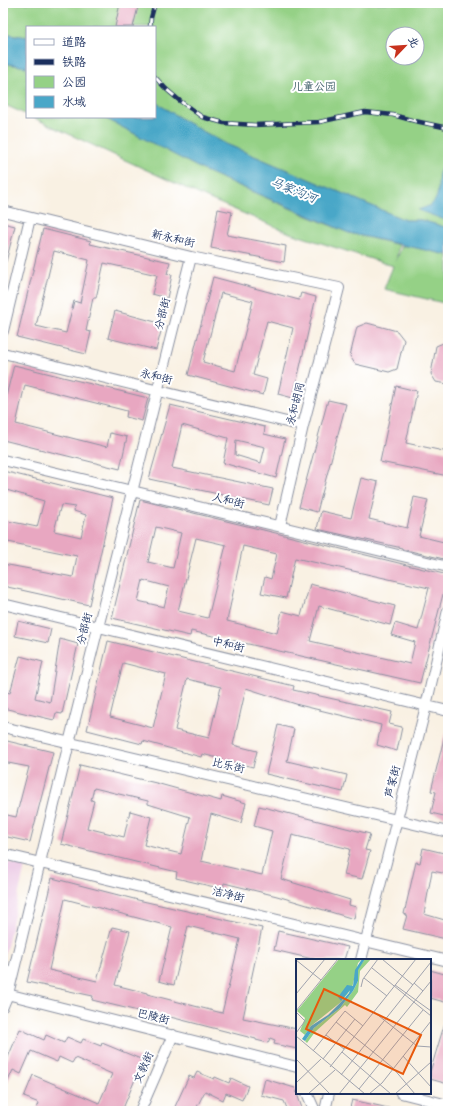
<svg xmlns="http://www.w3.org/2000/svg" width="451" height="1114" viewBox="0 0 451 1114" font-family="'Gochi Hand','LXGW WenKai TC',sans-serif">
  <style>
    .built { fill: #eed0e8 }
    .green { fill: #95d186; stroke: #588072; fill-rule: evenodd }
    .water { fill: #4aa7c8; stroke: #326b93 }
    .building { fill: #e8a7c1; fill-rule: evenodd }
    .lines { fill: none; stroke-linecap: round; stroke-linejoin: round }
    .minor-casing { stroke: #8a90a0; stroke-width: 12 }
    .minor { stroke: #fff; stroke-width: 10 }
    .rail-casing { stroke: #1b2f5e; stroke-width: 4.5 }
    .rail { stroke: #fff; stroke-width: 3; stroke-dasharray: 9; stroke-linecap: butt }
    .labels { text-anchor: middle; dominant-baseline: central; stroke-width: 4; stroke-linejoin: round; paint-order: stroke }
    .park-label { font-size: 11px; fill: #40606a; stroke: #fff }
    .street-label { font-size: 11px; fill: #1b2f5e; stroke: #fff }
    .water-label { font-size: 12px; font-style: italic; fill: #2e5f88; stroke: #fff }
    .inset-road { fill: none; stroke: #a0a3ae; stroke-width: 1 }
    .view { fill: #e8590c; fill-opacity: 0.15; stroke: #e8590c; stroke-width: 2 }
    .inset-edge { fill: none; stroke: #1b2f5e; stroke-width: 2 }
  </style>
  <rect width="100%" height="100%" fill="#fff"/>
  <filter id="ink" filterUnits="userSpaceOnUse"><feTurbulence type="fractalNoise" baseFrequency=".025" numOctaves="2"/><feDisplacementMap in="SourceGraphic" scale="8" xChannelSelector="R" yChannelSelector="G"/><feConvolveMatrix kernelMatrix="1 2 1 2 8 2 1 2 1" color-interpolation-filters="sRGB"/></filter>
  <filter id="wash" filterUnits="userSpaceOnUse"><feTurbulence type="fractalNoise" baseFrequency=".012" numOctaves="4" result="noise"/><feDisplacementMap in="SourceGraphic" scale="16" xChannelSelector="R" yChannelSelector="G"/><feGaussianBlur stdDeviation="0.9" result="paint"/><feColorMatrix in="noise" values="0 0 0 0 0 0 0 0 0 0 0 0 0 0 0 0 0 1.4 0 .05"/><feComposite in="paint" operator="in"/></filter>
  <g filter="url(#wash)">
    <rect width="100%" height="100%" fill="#f9f1e3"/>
    <path class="built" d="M3,862L25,866L3,963Z"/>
    <path class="green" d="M3,3H448V228L421,220H405L226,144L188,123L155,102V27H27V37L3,33ZM393,34H417V58H393Z
      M3,63L27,67V115L3,104Z
      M32,117H103L205,171L312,218L349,233L399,245L396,261L402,246H407L448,255V304L384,289L393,266L290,233L207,198Z"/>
    <path class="water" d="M3,33L27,37V67L3,63Z
      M155,102L188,123L226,144L405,220H421L448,228V255L349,233L205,171L103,117H155Z
      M448,163V221L418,210C423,208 429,207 433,203C444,191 431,171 448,163Z"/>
    <g id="blocks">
      <path class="building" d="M120,3H139L133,27H115Z
        M218,209L232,212L227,235L286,246L284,262L211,248Z
        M3,223L15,226L6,262H3Z
        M43,229L91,241L90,244L170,262L167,274L172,275L167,298L152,294L157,275L104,263L96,298H93L86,331L91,332L86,354L17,337ZM54,251L89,260L80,303L74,301L66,333L36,326Z
        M213,277L299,300L301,293L316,297L293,398L278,394L293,328L267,321L253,375L267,379L263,395L188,375ZM221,293L253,301L235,371L203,362Z
        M115,311L163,324L156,350L108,338Z
        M367,323L397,331L404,340L397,369L389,372L355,364L350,356L357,327Z
        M448,341V384L436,382L431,374L436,346Z
        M14,365L148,398L142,421L126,417L127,411L25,385L16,424L107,447L110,433L127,437L120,469L3,440V408Z
        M396,386L417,391L406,443L448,452V476L380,462Z
        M328,400L346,404L317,512L299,507Z
        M170,405L265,427L264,434L285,439L276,478L223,463L228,438L182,425L172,468L273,489L269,505L149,479ZM236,440L265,447L261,463L235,455Z
        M3,471L113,498L89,605L3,586V564L73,577L77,556L3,541V520L37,527L44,501L3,489ZM61,505L75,507L74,511L86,515L81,537L54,531Z
        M361,478L378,482L369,519L407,528L414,497L428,500L419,536L448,543V560L402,549V548L317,529L321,511L351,518Z
        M140,500L448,575L420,683L191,631L190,636L112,618ZM156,527L181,533L173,568L148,562ZM196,538L226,545L208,618L178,611ZM243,546L277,554L271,579L265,577L261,593L286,598L295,558L429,588L418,630L395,623L391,635L415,642L410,664L310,641L319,606L390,625L395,606L310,584L301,616L282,611L277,633L227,621ZM143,580L169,587L164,607L138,601Z
        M18,621L51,629L48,643L15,636Z
        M60,639L78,644L62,714L56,713L54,720L3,708V691L10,693L20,656L43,662L35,698L50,702Z
        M108,641L294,686L293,690L392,712L389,724L402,727L397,751L377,745L381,725L299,705L246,688L233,745L257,751L253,767L202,754L201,757L143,741L142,744L87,730ZM123,663L166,674L153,728L110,717ZM187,679L221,687L209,738L175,730Z
        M278,725L294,729L287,761L347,775L343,792L266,774Z
        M445,734H448V817L431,813L436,792L431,791Z
        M3,740L53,752L30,842L3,836V814L16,817L29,767L3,762Z
        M80,765L156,783L221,801L222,796L246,803L241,823L211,814L209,822L201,861L232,868L262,875L272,831L254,826L259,806L370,834L365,850L370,851L362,879L344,875L350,849L292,835L281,879L350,900L349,905L356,907L354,919L277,896L224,883L223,889L176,878L177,872L61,844ZM94,788L148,801V804L190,817L181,854L144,845L151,817L130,811L124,837L87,828L94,801L91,800Z
        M423,848L448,854V874L432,871L424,914L448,921L446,939L403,929L407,915L404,914L416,862L420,863Z
        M52,878L138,900L262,928L243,1018L297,1029V1049L274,1044L275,1040L270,1038L268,1043L256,1040V1039L143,1010L142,1012L92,1000L93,996L27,982ZM65,899L172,927L159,981L174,985L188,926L240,939L222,1013L147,994V993L115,985L130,931L112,927L97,981L49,970Z
        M278,931L348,947L344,960H317L274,950Z
        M430,970L448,975V1003L430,998Z
        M446,1019H448V1084L430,1079V1072Z
        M20,1029L44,1040L46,1035L64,1043L67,1037L81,1043L83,1039L101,1046L102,1043L143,1060L122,1111H36L39,1103L24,1097L33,1075L99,1103L112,1074L75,1058L72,1063L59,1057L57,1062L31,1051L21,1074L13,1070L3,1092V1069Z
        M197,1072L214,1079L215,1077L229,1083L231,1078L248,1086L242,1100L226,1093L223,1100L205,1091L195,1111H173L189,1076L194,1078Z
        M265,1079L295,1088L303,1111H288L284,1101L261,1095Z
        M352,1100L389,1108L388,1111H349Z"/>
    </g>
  </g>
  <g filter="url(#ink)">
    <use href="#blocks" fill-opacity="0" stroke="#8a90a0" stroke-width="1"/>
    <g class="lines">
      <defs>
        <path id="minor" d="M3,211L191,257L339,288L303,426L280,526
          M3,331L30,218
          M3,353L303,426
          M3,460L448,567
          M3,604L448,711
          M3,727L448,832
          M3,854L448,961
          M361,960L426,706L448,610
          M3,993L297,1067
          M3,1006L8,994L69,743L191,257
          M307,1093L315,1111
          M401,1093L448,1105
          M140,1111L173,1035
          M325,1111L329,1093"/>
      </defs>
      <use href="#minor" class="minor-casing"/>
      <use href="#minor" class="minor"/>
      <defs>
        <path id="rail" d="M150,27L151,18L155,3
          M155,77L166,89L180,101L202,117L224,123L255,125L319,122L365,112L393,115L415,121L448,128"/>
      </defs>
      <use href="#rail" class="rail-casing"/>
      <use href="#rail" class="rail"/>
    </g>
  </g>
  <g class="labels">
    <g class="park-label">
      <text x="314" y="88">儿童公园</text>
    </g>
    <g class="street-label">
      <text transform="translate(173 240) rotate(13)">新永和街</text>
      <text transform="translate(164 314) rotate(-76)">分部街</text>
      <text transform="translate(156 378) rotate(14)">永和街</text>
      <text transform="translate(297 404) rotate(-76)">永和胡同</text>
      <text transform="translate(228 502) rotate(14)">人和街</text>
      <text transform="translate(86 629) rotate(-76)">分部街</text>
      <text transform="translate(228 646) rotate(14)">中和街</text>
      <text transform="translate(228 767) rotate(13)">比乐街</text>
      <text transform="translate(394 782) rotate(-76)">芦家街</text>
      <text transform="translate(228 896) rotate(14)">洁净街</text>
      <text transform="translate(153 1018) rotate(14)">巴陵街</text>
      <text transform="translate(145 1068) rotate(-66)">文教街</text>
    </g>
    <g class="water-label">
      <text transform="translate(293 192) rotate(22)">马家沟河</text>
    </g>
  </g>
  <g transform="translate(296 959)">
    <rect width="135" height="135" fill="#f9f1e3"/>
    <path d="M43,0H66L62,4L56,29L45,43L15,67L9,76L4,72L9,59L1,52ZM69,0H75L64,12L62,33L51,48L49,46L19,73L11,84L9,82L18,69L44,49L57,32L62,22L61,11Z" fill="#95d186"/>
    <path d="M66,0H69L62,11V22L57,32L44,49L18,69L9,82L6,80L15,67L32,56L45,43L53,34L54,31L45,42L42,38L51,26L57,27L59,11Z" fill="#4aa7c8"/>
    <path class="inset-road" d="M86,0L117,26M0,1L25,21M76,9L135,57M68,19L91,37M118,24L127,32M99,26L135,52M65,28L67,20L82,0M0,35L29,0M0,52L42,0M0,53L9,62L0,74M78,53L121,87L135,88M40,63L97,109L119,135M30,76L48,90M0,77L69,135M17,92L49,52L67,67M46,93L95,135M107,97L135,128M0,100L34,135M27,100L59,60M34,108L120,0M45,116L135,3M0,124L25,100M63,130L127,51M12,135L39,111M43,135L135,22M73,135L86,124L135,62M99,135L135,103"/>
    <path class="view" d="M28,30L125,76L107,115L10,70Z"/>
    <rect width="135" height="135" class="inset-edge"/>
  </g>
  <rect width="451" height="1114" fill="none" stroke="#fff" stroke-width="16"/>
  <rect x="26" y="26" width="130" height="92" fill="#ffffff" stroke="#a4acbf"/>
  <rect x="34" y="39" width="20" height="6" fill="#ffffff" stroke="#a4acbf"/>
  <text x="62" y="46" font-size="12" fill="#1b2f5e">道路</text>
  <rect x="34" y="59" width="20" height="6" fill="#1b2f5e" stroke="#a4acbf"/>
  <text x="62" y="66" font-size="12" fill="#1b2f5e">铁路</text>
  <rect x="34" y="76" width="20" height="12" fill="#95d186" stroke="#a4acbf"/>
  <text x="62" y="86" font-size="12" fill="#1b2f5e">公园</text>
  <rect x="34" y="96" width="20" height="12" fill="#4aa7c8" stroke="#a4acbf"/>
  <text x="62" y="106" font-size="12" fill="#1b2f5e">水域</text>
  <g transform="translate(405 46) rotate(65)"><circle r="19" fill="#ffffff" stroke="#a4acbf"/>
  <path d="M0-3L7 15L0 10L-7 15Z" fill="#c8321e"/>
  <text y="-6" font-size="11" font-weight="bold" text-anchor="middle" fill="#1b2f5e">北</text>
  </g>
</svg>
